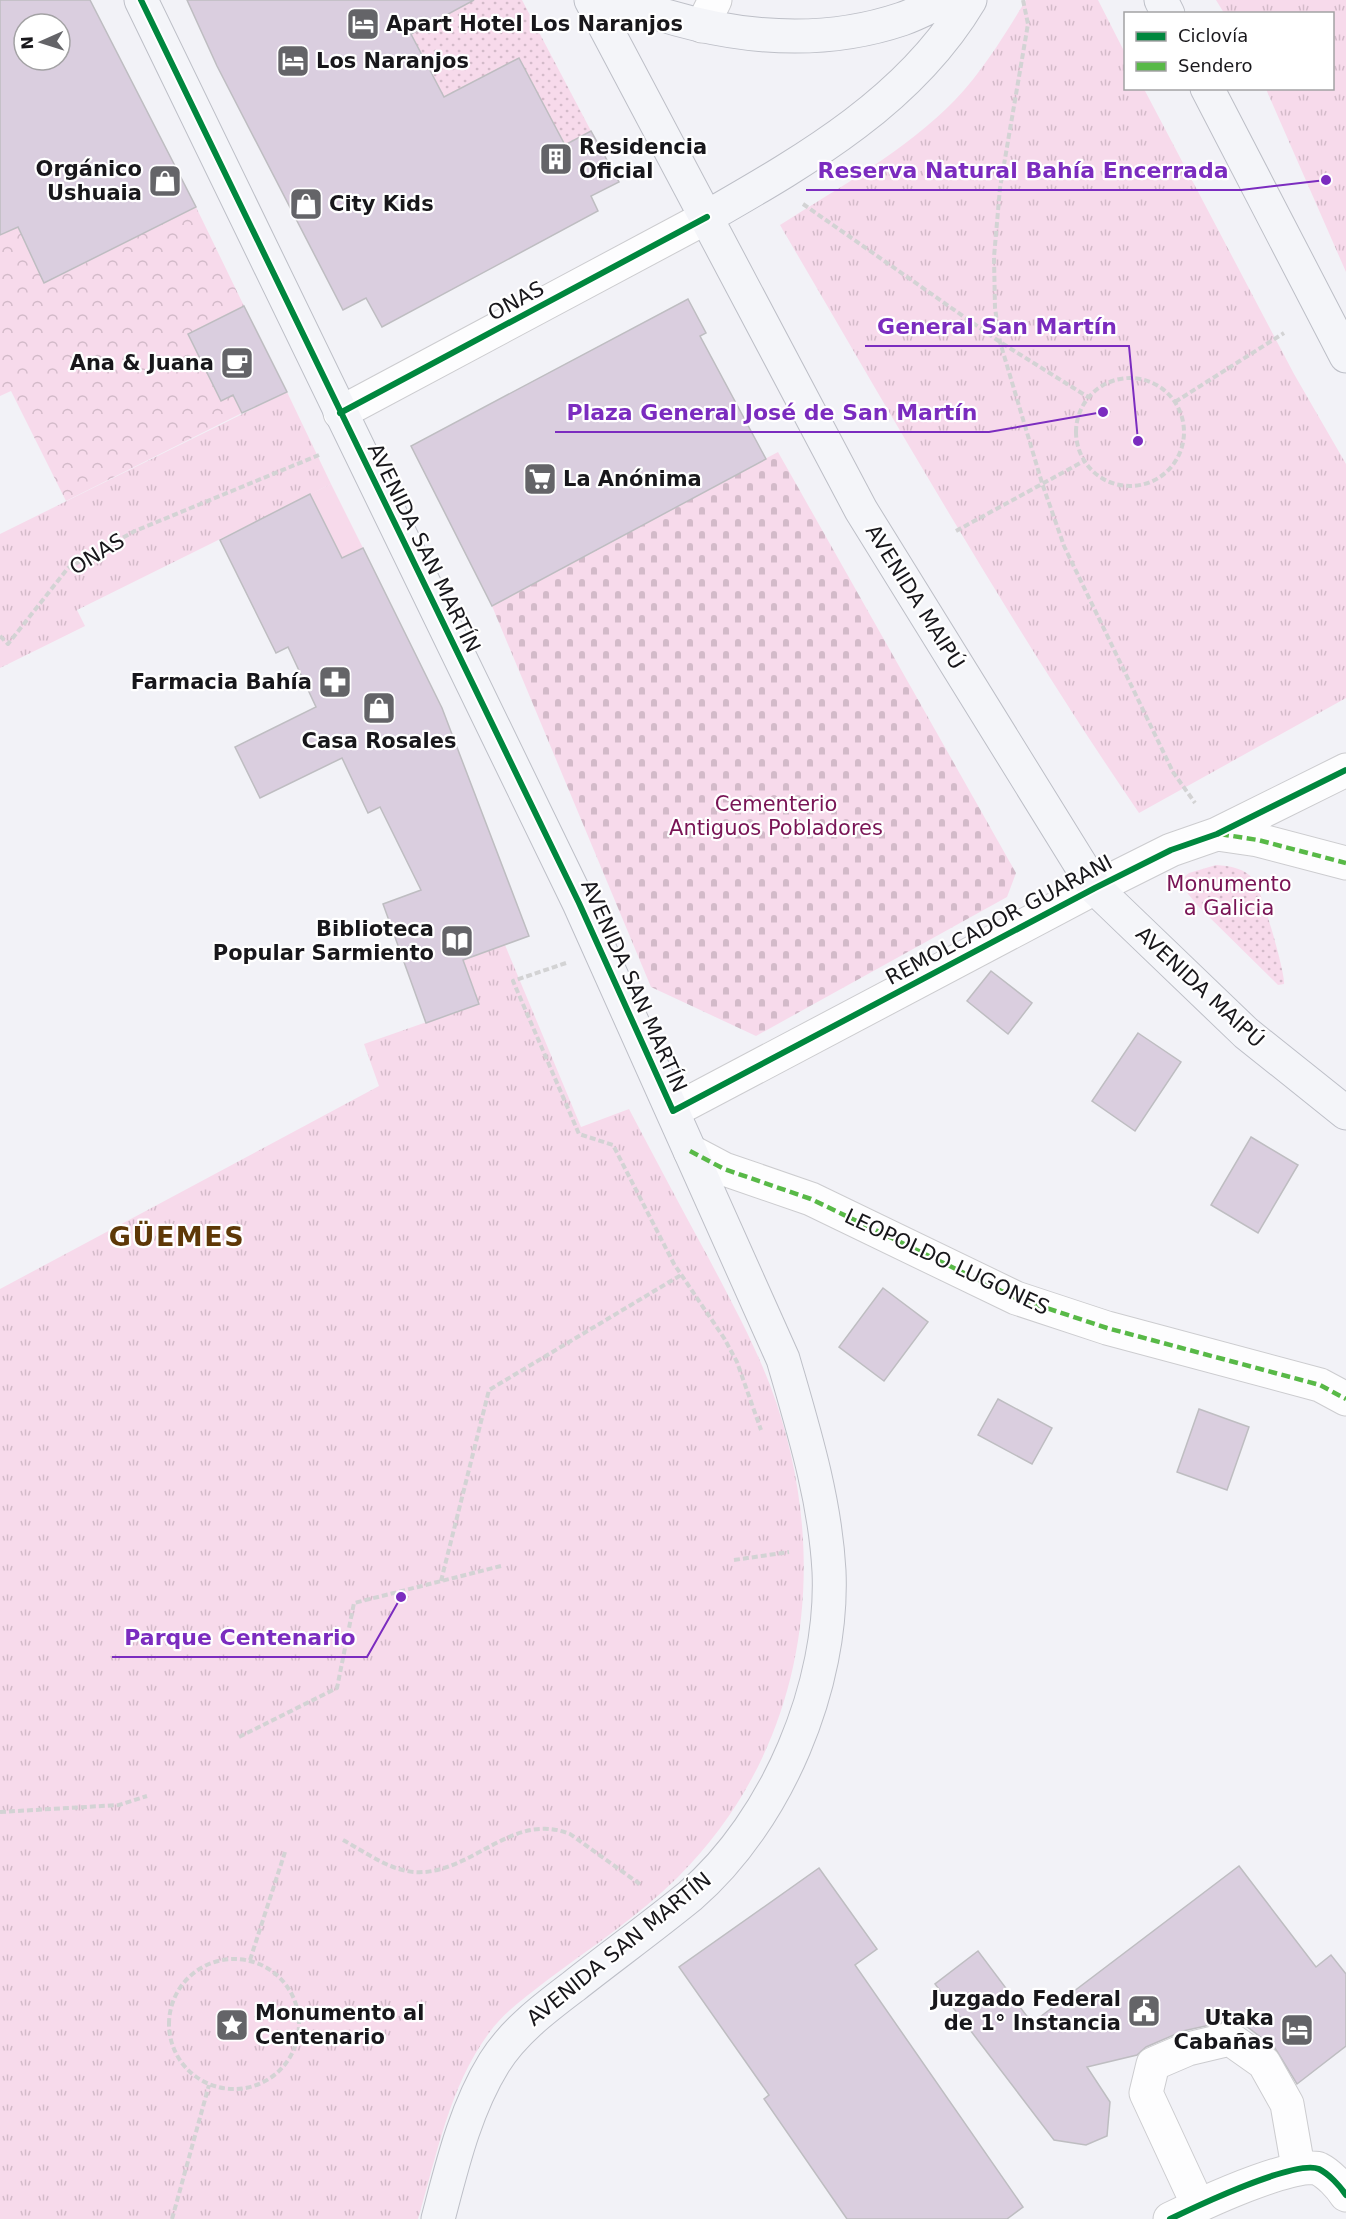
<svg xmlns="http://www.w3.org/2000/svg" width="1346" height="2219" viewBox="0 0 1346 2219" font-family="'DejaVu Sans',sans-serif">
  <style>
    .grass { fill: #f7daeb }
    .forest { fill: url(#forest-crowns) }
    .cemetery { fill: url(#cemetery-stones) }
    .park { fill: url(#park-tufts) }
    .garden { fill: url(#garden-dots) }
    .building { fill: #dacedf; stroke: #bebdc1; stroke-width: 1.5; fill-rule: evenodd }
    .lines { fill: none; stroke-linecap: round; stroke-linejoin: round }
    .minor-casing { stroke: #cccccf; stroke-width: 35 }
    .major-casing { stroke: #bdbfc7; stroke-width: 35 }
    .path { stroke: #d3d3d4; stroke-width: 4; stroke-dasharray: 6 3; stroke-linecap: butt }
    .minor { stroke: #fdfdfe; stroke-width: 33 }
    .major { stroke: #f4f5f9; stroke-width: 33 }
    .quiet { stroke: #58b947; stroke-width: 4.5; stroke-dasharray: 9 4.5; stroke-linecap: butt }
    .cycleway-casing { stroke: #fff; stroke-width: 10 }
    .cycleway { stroke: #00873e; stroke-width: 6 }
    .labels { text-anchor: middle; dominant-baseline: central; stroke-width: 4.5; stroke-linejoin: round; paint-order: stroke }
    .poi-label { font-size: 21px; font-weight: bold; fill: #18171b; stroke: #fff; text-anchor: start }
    .street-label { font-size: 21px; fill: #18171b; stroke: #fff }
    .park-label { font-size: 21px; fill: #791455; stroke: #fff }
    .district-label { font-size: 27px; font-weight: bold; letter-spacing: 1.5px; fill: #5e3807; stroke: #fff }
    .leader { fill: none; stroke: #7b2cbf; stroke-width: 2 }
    .callout-dot { fill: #7b2cbf; stroke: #fff; stroke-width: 2 }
    .callout-label { font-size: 22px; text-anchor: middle; font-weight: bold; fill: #7b2cbf; stroke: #fff; stroke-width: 4.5; stroke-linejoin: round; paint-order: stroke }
  </style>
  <defs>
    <pattern id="forest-crowns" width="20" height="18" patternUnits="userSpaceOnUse" patternTransform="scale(1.5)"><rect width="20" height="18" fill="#f7daeb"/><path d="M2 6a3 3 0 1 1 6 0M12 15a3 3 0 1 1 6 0" fill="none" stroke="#d3bac9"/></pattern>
    <pattern id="cemetery-stones" width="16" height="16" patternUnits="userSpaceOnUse" patternTransform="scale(1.5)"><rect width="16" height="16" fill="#f7daeb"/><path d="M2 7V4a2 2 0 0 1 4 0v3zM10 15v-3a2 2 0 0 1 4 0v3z" fill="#d3bac9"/></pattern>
    <pattern id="park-tufts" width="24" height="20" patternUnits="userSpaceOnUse" patternTransform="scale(1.5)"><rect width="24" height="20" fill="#f7daeb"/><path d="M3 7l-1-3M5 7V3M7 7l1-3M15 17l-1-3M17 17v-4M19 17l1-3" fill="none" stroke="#d3bac9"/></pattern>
    <pattern id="garden-dots" width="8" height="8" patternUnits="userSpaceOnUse" patternTransform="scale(1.5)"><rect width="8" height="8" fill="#f7daeb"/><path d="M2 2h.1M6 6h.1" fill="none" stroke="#d3bac9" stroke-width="1.8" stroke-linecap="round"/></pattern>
  </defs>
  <rect width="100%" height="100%" fill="#f2f2f7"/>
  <path class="grass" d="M331,484L363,548L342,558L310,494Z"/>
  <path class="forest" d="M0,115L50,217L20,232L45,282L196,207L244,306L188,334L221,400L233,395L242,413L66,501L11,391L0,396Z"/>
  <path class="cemetery" d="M778,452L1016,873L1007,897L756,1036L651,987L492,606Z"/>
  <path class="park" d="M1026,0H1098L1125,53L1126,88L1144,89L1294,374L1346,464V698L1139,813C1009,623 896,423 780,225C840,187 905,151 955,100C983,71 1005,34 1026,0Z
    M1216,0H1346V272L1266,89L1332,88V14L1224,13Z
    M287,392L331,484L77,610L85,626L0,668V534Z
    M505,945L581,1127L629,1109C655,1158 681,1208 708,1257C730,1299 753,1341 770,1385C834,1555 809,1747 678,1877C639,1916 590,1948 546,1981C526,1997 504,2012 489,2033C449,2087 437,2155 418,2219H0V1289L379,1086L364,1044L478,1004L463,960Z"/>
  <path class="garden" d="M474,0H522L591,131L565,145L519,58L466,86L491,186L411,34Z
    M1216,865C1230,866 1245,868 1254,880C1261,889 1286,975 1284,984L1278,985L1199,907L1178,882L1189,873Z"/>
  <path class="building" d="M0,0H90L196,207L44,283L18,227L0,235ZM24,24H60V60H24Z
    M187,0H474L411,34L444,97L519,58L565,145L591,131L619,182L591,196L598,211L382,327L366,298L343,310L217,66Z
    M688,299L706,333L700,336L766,459L492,606L411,446Z
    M244,306L287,392L242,413L233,395L221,401L188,334Z
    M310,494L342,558L363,548L442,708L529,936L463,960L479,1004L426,1023L383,904L421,890L380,807L368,813L342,758L260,798L235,747L316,707L288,647L276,653L220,540Z
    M991,971L1032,1003L1008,1034L967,1001Z
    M1138,1033L1181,1062L1135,1131L1092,1101Z
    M1251,1137L1298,1165L1258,1233L1211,1205Z
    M883,1288L928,1322L884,1381L839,1347Z
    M998,1399L1052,1428L1032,1464L978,1435Z
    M1199,1409L1249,1427L1227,1490L1177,1472Z
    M1239,1866L1316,1967L1331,1955L1346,1974V2046L1297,2084L1275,2048L1233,2016L1228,2021L1183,2031L1146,2047L1137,2055L1087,2067L1110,2102L1107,2136L1086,2145L1054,2140L935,1984L978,1951L1032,2023Z
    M819,1868L877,1949L855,1965L1023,2207L1007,2219H847L764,2099L769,2095L679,1967Z"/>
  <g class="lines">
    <defs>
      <path id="minor" d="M702,26L715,0
        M340,413L707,217
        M1217,834L1258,840L1346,863
        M673,1111L1095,888L1171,850L1217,834L1346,770
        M690,1151L724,1169L811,1199L1016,1298L1107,1328L1320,1385L1346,1399
        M1198,2205L1146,2093L1153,2064L1188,2049L1230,2039L1264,2063L1287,2104L1298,2167
        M1170,2219C1195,2207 1296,2159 1319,2169C1329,2174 1340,2186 1346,2195"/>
      <path id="major" d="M141,0L579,903L783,1359C803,1428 825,1498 829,1571C834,1685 777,1821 690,1896C652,1927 612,1956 574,1986C545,2008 514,2031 494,2063C465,2110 452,2166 438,2219
        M591,0L861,510L1095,888L1246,1033L1346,1113
        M619,0C710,35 807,51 902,19C917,14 931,6 944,0
        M1161,0L1168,14
        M1207,88L1346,356
        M707,217C806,160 910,101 970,0"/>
    </defs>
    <use href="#minor" class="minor-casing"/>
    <use href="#major" class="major-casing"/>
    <path class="path" d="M1023,0L1028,24L1000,188L994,257L995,308L1000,342L1042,483L1064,546L1173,772L1195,803
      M803,204L1000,342L1088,397
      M1076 432a54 54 0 1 1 108 0a54 54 0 1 1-108 0Z
      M1175,402L1284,333
      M956,531L1084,461
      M0,636L8,644L68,568L135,531L319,455
      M566,963L513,981L579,1134L613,1145L674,1264L724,1338L737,1362L761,1430
      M734,1560L789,1552
      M441,1581L489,1390L681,1275
      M239,1737L337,1688L354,1603L501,1566
      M0,1812L119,1805L147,1796
      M343,1840C365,1852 389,1870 414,1872C471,1876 512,1810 570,1834L641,1885
      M169 2024a65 65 0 1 1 130 0a65 65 0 1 1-130 0Z
      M250,1960L285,1852
      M172,2219L209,2085"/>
    <use href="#minor" class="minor"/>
    <use href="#major" class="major"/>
    <path class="quiet" d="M1220,834L1258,840L1346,863
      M690,1151L724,1169L811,1199L1016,1298L1107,1328L1320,1385L1346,1399"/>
    <defs>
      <path id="cycleway" d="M141,0L579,903L673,1111L1095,888L1171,850L1217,834L1346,770
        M340,413L707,217
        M1170,2219C1195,2207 1296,2159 1319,2169C1329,2174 1340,2186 1346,2195"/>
    </defs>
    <use href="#cycleway" class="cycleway-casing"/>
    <use href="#cycleway" class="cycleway"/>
  </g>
  <defs>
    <symbol id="hotel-square" viewBox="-11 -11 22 22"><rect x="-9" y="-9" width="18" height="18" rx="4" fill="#646468" stroke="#fff"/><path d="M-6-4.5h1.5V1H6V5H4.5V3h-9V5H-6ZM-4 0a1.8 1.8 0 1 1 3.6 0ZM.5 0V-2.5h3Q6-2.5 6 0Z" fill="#fff"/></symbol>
    <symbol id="building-square" viewBox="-11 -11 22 22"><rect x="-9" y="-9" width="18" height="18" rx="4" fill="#646468" stroke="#fff"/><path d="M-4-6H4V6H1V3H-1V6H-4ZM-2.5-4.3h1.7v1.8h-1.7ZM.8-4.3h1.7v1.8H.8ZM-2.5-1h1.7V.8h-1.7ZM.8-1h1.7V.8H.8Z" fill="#fff"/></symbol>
    <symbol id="shop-square" viewBox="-11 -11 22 22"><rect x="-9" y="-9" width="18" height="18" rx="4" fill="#646468" stroke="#fff"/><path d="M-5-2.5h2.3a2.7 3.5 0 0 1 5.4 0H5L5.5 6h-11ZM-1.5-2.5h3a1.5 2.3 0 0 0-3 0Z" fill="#fff"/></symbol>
    <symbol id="cafe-square" viewBox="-11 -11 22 22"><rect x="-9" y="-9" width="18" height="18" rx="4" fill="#646468" stroke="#fff"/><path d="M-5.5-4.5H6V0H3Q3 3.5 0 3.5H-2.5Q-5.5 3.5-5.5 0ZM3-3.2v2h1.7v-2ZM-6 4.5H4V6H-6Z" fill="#fff"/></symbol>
    <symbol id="supermarket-square" viewBox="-11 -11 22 22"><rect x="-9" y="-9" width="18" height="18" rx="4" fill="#646468" stroke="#fff"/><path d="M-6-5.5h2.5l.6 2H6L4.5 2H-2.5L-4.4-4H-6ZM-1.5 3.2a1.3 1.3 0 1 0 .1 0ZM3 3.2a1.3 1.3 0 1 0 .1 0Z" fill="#fff"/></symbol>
    <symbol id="pharmacy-square" viewBox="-11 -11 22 22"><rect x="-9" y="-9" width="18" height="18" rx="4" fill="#646468" stroke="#fff"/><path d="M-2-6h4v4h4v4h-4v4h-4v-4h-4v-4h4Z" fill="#fff"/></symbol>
    <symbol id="library-square" viewBox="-11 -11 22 22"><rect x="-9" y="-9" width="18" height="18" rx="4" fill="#646468" stroke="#fff"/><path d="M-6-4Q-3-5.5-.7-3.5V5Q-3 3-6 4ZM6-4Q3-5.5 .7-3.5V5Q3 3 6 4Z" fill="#fff"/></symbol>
    <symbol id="civic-square" viewBox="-11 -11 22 22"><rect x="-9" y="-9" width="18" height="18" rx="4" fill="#646468" stroke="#fff"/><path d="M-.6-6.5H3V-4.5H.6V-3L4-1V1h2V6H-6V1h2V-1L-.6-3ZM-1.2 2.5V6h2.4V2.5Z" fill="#fff"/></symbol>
    <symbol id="sight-square" viewBox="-11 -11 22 22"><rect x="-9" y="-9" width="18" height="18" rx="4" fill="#646468" stroke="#fff"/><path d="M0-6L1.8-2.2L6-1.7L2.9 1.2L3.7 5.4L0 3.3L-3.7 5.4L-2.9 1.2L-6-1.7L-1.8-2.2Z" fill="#fff"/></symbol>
  </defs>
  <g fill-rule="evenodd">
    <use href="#hotel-square" x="344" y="5" width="38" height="38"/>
    <use href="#hotel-square" x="274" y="42" width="38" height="38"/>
    <use href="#building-square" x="537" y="140" width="38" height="38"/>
    <use href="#shop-square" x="146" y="162" width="38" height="38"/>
    <use href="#shop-square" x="287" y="185" width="38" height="38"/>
    <use href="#cafe-square" x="218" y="344" width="38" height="38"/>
    <use href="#supermarket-square" x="521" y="460" width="38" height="38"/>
    <use href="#pharmacy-square" x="316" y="663" width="38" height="38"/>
    <use href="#shop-square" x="360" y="689" width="38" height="38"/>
    <use href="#library-square" x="438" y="922" width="38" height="38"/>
    <use href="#civic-square" x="1125" y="1992" width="38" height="38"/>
    <use href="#sight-square" x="213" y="2006" width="38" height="38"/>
    <use href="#hotel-square" x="1278" y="2011" width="38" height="38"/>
  </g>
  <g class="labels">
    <g class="poi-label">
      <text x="386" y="24">Apart Hotel Los Naranjos</text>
      <text x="316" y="61">Los Naranjos</text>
      <text x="579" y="147">Residencia<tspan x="579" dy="24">Oficial</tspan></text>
      <text x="142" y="169" text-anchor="end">Orgánico<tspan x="142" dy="24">Ushuaia</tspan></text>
      <text x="329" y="204">City Kids</text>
      <text x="214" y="363" text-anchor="end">Ana &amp; Juana</text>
      <text x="563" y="479">La Anónima</text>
      <text x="312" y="682" text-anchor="end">Farmacia Bahía</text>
      <text x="379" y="741" text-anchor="middle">Casa Rosales</text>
      <text x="434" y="929" text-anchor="end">Biblioteca<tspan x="434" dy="24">Popular Sarmiento</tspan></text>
      <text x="1121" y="1999" text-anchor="end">Juzgado Federal<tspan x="1121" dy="24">de 1° Instancia</tspan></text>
      <text x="255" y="2013">Monumento al<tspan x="255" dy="24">Centenario</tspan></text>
      <text x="1274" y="2018" text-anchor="end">Utaka<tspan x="1274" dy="24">Cabañas</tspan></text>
    </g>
    <g class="street-label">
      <text transform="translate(516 301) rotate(-28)">ONAS</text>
      <text transform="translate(424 548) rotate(64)">AVENIDA SAN MARTÍN</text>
      <text transform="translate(97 554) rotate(-31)">ONAS</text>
      <text transform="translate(915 597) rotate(58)">AVENIDA MAIPÚ</text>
      <text transform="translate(999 920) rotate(-28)">REMOLCADOR GUARANI</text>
      <text transform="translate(634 986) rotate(66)">AVENIDA SAN MARTÍN</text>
      <text transform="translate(1200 987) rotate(43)">AVENIDA MAIPÚ</text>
      <text transform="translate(947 1262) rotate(25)">LEOPOLDO LUGONES</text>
      <text transform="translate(619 1949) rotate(-39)">AVENIDA SAN MARTÍN</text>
    </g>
    <g class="park-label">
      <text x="776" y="804">Cementerio<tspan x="776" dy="24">Antiguos Pobladores</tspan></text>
      <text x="1229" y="884">Monumento<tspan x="1229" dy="24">a Galicia</tspan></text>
    </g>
    <g class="district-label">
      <text x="177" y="1236">GÜEMES</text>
    </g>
  </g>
  <path class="leader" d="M1326 180L1241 190H806M1138 441L1129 346H865M1103 412L989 432H555M401 1597L367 1657H112"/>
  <g class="callout-dot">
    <circle cx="1326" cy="180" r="6"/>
    <circle cx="1138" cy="441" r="6"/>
    <circle cx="1103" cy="412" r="6"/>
    <circle cx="401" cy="1597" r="6"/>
  </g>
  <g class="callout-label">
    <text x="1023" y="178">Reserva Natural Bahía Encerrada</text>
    <text x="997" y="334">General San Martín</text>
    <text x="772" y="420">Plaza General José de San Martín</text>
    <text x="240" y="1645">Parque Centenario</text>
  </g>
  <rect x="1124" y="12" width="210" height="78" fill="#ffffff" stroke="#a3a2a4" stroke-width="1.5"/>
  <rect x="1136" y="32" width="30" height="9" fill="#00873e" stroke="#a3a2a4" stroke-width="1.5"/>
  <text x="1178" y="42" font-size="18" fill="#18171b">Ciclovía</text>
  <rect x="1136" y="62" width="30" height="9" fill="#58b947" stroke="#a3a2a4" stroke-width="1.5"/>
  <text x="1178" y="72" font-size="18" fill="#18171b">Sendero</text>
  <g transform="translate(42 42) rotate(267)"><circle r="28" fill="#ffffff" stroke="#a3a2a4" stroke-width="1.5"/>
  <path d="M0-4.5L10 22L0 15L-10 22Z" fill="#646468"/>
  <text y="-9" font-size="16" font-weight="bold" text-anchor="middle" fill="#18171b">N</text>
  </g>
</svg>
